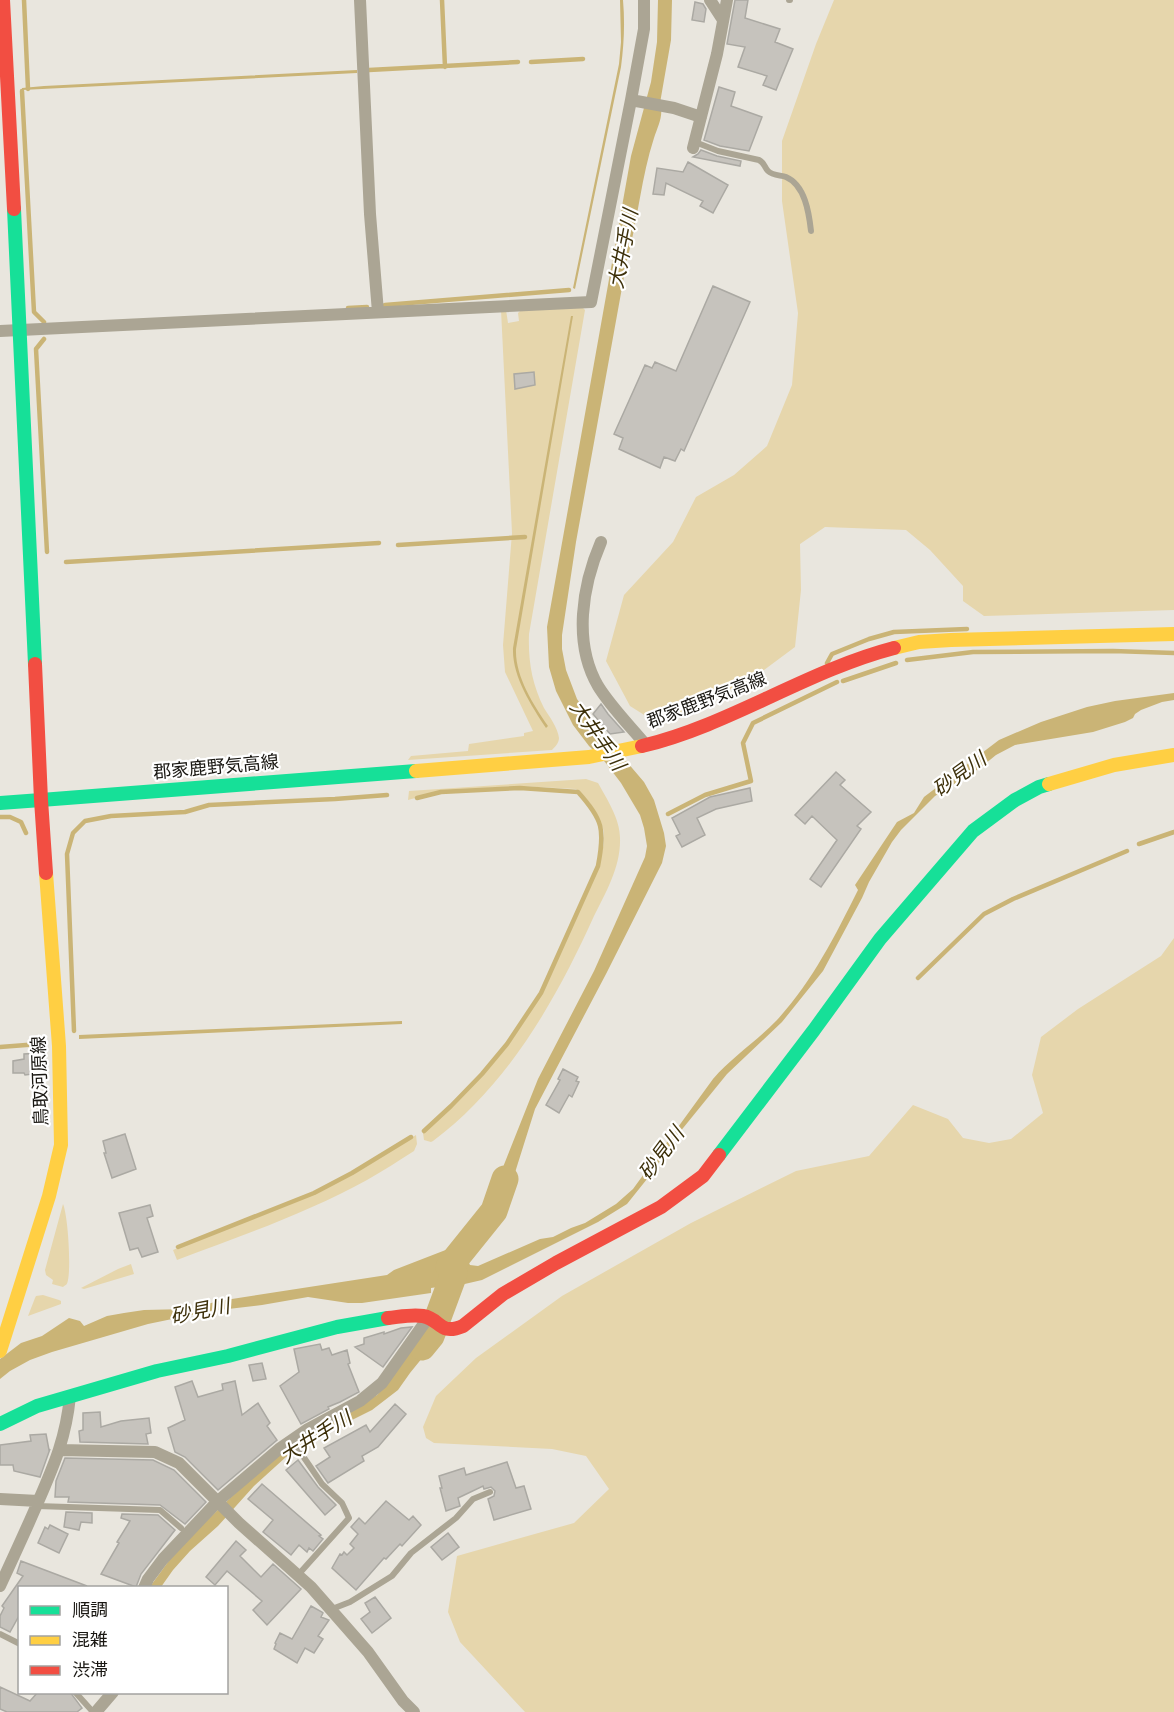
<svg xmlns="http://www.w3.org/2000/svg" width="1174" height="1712" viewBox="0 0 1174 1712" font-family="'Alegreya Sans','Noto Sans JP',sans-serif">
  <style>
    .green { fill: #e6d6ac }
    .water { fill: #cab476 }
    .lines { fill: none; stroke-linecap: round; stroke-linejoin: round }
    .stream { stroke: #cab476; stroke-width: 4.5 }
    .river { stroke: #cab476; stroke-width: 27 }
    .building { fill: #c6c3bd; stroke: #aba9a3; stroke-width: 1.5 }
    .lane { stroke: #aba594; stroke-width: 6 }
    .street { stroke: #aba594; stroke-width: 12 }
    .fast { stroke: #16e098; stroke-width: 14 }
    .slow { stroke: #ffcf43; stroke-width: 14 }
    .jam { stroke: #f24e42; stroke-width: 14 }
    .labels { text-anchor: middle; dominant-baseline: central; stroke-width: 4.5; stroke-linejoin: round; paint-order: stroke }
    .street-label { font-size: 18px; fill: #191712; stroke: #fff }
    .water-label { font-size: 20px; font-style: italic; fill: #3d300a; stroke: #fff }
  </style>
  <rect width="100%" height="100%" fill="#e9e6de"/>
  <path class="green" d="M834,0H1174V610L984,616L963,601V586L930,550L906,530L825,527L800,544L801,590L795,647L760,673L697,707L666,722L649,718L630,706L606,661L624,595L673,542L696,497L734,475L767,446L792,385L798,313L782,201V141L816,44Z
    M524,307L583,308L585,310L529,634C528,661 532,684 544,708C549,716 558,728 559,738C559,743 555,747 552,750L408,760L411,756L468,751L469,744L524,736V733L533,731L505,672L503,645L512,533L501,310H506L508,323L519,321L518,313Z
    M586,779L598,783C607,799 620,819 620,838C621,866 606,892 594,916C556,1000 508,1085 433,1141L431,1142L424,1140L423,1133L452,1107L483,1074L508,1044L541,994L599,865L604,843V831L590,803L576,789L519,786L440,791L408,800L409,791Z
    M1174,938V1712H525L460,1642L448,1612L457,1556L574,1523L609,1489L586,1456L552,1449L434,1443L426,1438L423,1427L436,1396L476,1358L562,1296L691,1223L796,1171L869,1156L913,1105L948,1119L963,1138L989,1143L1011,1139L1043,1113L1032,1075L1041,1037L1078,1009L1161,956Z
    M416,1135L417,1144L414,1151C398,1161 383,1171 367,1180C307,1213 241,1236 177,1260L173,1250L315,1193L353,1174Z
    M63,1204C68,1216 71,1265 68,1280C67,1285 67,1284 63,1287L52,1284L53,1280L46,1275L45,1270Z
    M131,1264L134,1274L84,1289L81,1288L118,1269Z
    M43,1295L59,1300L61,1301V1304L28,1316L35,1298L36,1296Z"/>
  <path class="water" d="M620,0H623C625,23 624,44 621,67L575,289L573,288L619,64L621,42Z
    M658,0H672L671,40L660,103C664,115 658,126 654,138C641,178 638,220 627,260L576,542L562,635V649L566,670L577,699L592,721L644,782L654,800L664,833L666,846L662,863L606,974L535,1109L501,1217L486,1210L538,1079L594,971L645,857L647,846L644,828L640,815L621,783L605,762L589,746L573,725L556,691L549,667L547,627L631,156L651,82L657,42Z
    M357,70V73L22,90V88L44,86Z
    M571,316H573L516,649C515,676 533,704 548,726L546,728C531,705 512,676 513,648Z
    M1174,693V700L1162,702L1141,710L1135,714L1133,718L1125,722L1093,732L1015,745L996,755L980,768L935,796L901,830L892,842L869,882L862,898L823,971L782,1022L727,1074L675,1138L651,1174L627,1204L598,1222L482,1280L456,1286L452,1285L431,1288V1293L362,1303H348L308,1297L262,1305L211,1311L148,1324L52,1352L30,1360L10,1371L0,1379V1359L21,1343L42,1336L69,1318L80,1321L84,1326L107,1316L124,1313L144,1310L187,1309L219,1301L387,1275L394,1270L474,1239L468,1261L470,1265L478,1266L540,1239L553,1237L571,1228L585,1223L616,1204L633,1189L713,1079C732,1057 757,1041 777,1020C812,982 835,936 858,890L855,885L897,822L914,813L924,797L999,740L1041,722L1087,707L1115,701Z
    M402,1021V1024L79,1039V1035Z
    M427,1327L440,1336L410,1373L398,1390L372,1410L328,1432L286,1457L254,1486L218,1526L190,1551L173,1570L161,1587L149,1588L179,1547L246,1483L300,1438L377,1395L391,1379Z"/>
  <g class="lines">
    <path class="stream" d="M24,0L28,89
      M442,0L445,67
      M531,62L583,59
      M369,70L518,62
      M22,91L34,312L44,322
      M385,305L569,290
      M348,308L367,307
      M44,339L36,349L47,552
      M398,545L525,537
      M66,562L379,543
      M907,660L973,652L1113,651L1174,653
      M827,663L832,654L869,639L894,632L967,629
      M843,681L896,663
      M417,798L441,792L520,788L578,792C603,820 605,829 598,866L541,993L507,1044L482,1074L451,1106L424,1131
      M668,814L705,795L751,781L743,743L753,723L837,682
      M0,817H10L21,822L26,833
      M1139,844L1174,832
      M918,978L984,914L1013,899L1127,851
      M74,1031L67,854L73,833L85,821L111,816L185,812L209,805L335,799L387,795
      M0,1047L39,1044
      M178,1247L314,1193L352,1173L411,1137"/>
    <path class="river" d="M449,1267L494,1211L505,1179
      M422,1347L431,1336L454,1274"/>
  </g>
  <path class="building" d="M735,0H748L745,18L780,29L775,42L793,49L776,90L763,85L767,76L738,67L745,47L727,44Z
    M695,2L703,4L706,9L704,22L692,20Z
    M719,87L735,92L731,106L762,117L749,151L720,146L704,140Z
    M701,150L717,156L741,161L740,166L693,157L698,154Z
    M688,162L728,185L713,213L700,206L703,201L666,183L664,195L653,194L657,168L683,172Z
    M713,286L750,302L684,451L681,449L675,461L664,457L660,468L619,449L623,438L614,434L645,365L652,368L655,362L676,371Z
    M534,372L535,385L515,389L514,374Z
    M601,704L608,714L624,732L610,734L593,714Z
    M836,772L845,780L840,785L871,812L857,826L861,829L821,887L810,879L837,840L812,816L805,824L795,815Z
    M750,788L752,801L716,809L697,818L705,835L682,847L676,836L680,834L672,818L710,797Z
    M38,1053L40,1073L25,1075L24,1073H13V1061L24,1059V1054Z
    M563,1069L578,1077L576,1081L579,1082L572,1097L569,1095L559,1113L546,1105L560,1080L558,1079Z
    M125,1134L136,1169L112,1178L104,1153H106L103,1141Z
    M150,1205L153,1216L147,1218L158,1252L142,1257L138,1248L130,1250L119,1213Z
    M412,1327L383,1367L355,1347L364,1344V1338L384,1332V1334L401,1328Z
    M320,1344L322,1350L329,1348L332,1355L347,1350L350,1363L348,1364L359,1392L340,1402L328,1407L329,1409L301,1424L280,1386L299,1372L294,1349Z
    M262,1363L266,1379L253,1381L249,1365Z
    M192,1381L198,1397L223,1390L222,1384L235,1381L242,1415L258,1403L270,1423L267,1426L277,1440L218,1490L185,1457L175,1452L168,1428L185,1420L175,1387Z
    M395,1404L406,1414L378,1447L362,1456L364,1461L328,1483L316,1466L330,1457L324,1448L366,1425L370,1432Z
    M100,1412L101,1427L121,1421L149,1418L151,1433L146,1434L148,1444L80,1442L79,1431L83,1430V1413Z
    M46,1434L49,1450L50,1449L40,1477L14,1471L13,1465H0V1445L31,1441L30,1435Z
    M65,1458L153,1460L174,1470L206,1502L185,1524L160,1505L68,1502L69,1497H55L56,1481Z
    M298,1460L318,1487L336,1505L325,1515L286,1470Z
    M507,1462L516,1488L524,1486L531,1509L494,1520L488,1499L494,1496L495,1491L491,1487L484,1489L483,1486L458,1498L460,1506L446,1511L440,1488H442L439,1476L464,1468L466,1475Z
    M262,1484L321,1535L319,1536L323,1539L313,1551L309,1548L307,1552L299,1545L291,1555L263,1532L273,1520L248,1499Z
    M386,1501L409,1520L413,1516L421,1525L402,1546L400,1544L386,1559L384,1558L356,1590L332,1568L340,1554L342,1555L344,1552L347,1555L354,1548L350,1544L358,1534L351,1527L359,1518L365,1524Z
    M66,1512L92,1513V1523L81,1522L79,1530L64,1527Z
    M122,1514L158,1515L175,1530L141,1574L136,1587L101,1574L119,1543L117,1542L130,1521L121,1518Z
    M50,1525L68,1534L59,1553L38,1543L45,1527L48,1529Z
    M448,1533L459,1547L442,1560L431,1547Z
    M236,1541L246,1550L240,1556L261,1577L273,1564L301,1589L267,1625L253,1610L262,1601L227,1571L215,1585L206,1577Z
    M21,1561L87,1586L20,1587V1614L10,1632L0,1627V1616L4,1608L2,1606L23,1576L17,1573Z
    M375,1597L391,1618L372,1633L361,1619L370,1612L365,1603Z
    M311,1606L322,1612L323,1613L321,1617L329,1620L318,1636L323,1639L314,1653L305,1648L297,1663L274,1649L276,1644L275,1643L280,1633L292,1639Z
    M0,1687L30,1701L38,1692H70L82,1708L77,1712H7L0,1709Z"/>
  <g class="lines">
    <path class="lane" d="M789,0H790
      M695,142L718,151L759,160C765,163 764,167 768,171C773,176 781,175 786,177C805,185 809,213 811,231
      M292,1440L322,1484L342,1503L349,1518L298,1575
      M37,1506L160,1510L181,1528
      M332,1609L350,1602L392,1576L411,1553L456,1518L473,1499L490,1492
      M0,1634L20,1644
      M75,1692L93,1712"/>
    <path class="street" d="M360,0L370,214L378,312
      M710,0L723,20
      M631,100L674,108L701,117
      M693,148L717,54L727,0
      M0,331L591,302L631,100L644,29V0
      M601,542C582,586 573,643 598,686C611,707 630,726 645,744
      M60,1450L155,1452L179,1463L239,1523L311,1587L368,1652L403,1701L414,1712
      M0,1499L38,1501
      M0,1586C13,1558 26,1530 38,1502C54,1465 66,1438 70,1396
      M144,1588L148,1579L163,1559L218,1501L279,1449L308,1429L360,1401L382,1383L428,1318
      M96,1712L113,1692"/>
    <path class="fast" d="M14,209L35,664
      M41,800L416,771
      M0,803L41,800
      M719,1155L814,1030L880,939L973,831L1015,800L1039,787L1049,784
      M0,1424L37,1406L157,1371L228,1356L337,1327L388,1318"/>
    <path class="slow" d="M894,648L919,642L951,640L1174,634
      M416,771L589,757L642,746
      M1049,784L1114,765L1174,755
      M0,1351L49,1196L61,1145L59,1046L46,873"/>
    <path class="jam" d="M3,0L14,209
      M35,664L41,800L46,873
      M642,746C730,725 806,671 894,648
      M388,1318C399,1317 412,1314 423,1316C441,1319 439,1336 463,1326L503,1294L556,1263L661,1207L703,1176L719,1155"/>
  </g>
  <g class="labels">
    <g class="street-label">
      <text transform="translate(707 701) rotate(-21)">郡家鹿野気高線</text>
      <text transform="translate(216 768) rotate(-5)">郡家鹿野気高線</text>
      <text transform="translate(41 1081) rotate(-92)">鳥取河原線</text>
    </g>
    <g class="water-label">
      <text transform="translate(624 249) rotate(-79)">大井手川</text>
      <text transform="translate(597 736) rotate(55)">大井手川</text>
      <text transform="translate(960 775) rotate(-36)">砂見川</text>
      <text transform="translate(662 1154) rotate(-53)">砂見川</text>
      <text transform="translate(200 1312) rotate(-11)">砂見川</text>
      <text transform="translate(316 1438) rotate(-32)">大井手川</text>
    </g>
  </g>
  <rect x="18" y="1586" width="210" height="108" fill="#ffffff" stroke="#a3a2a0" stroke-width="1.5"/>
  <rect x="30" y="1606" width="30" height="9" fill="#16e098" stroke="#a3a2a0" stroke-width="1.5"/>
  <text x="72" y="1616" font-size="18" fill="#191712">順調</text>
  <rect x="30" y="1636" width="30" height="9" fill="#ffcf43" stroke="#a3a2a0" stroke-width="1.5"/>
  <text x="72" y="1646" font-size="18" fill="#191712">混雑</text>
  <rect x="30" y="1666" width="30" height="9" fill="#f24e42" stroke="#a3a2a0" stroke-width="1.5"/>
  <text x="72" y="1676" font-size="18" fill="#191712">渋滞</text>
</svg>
